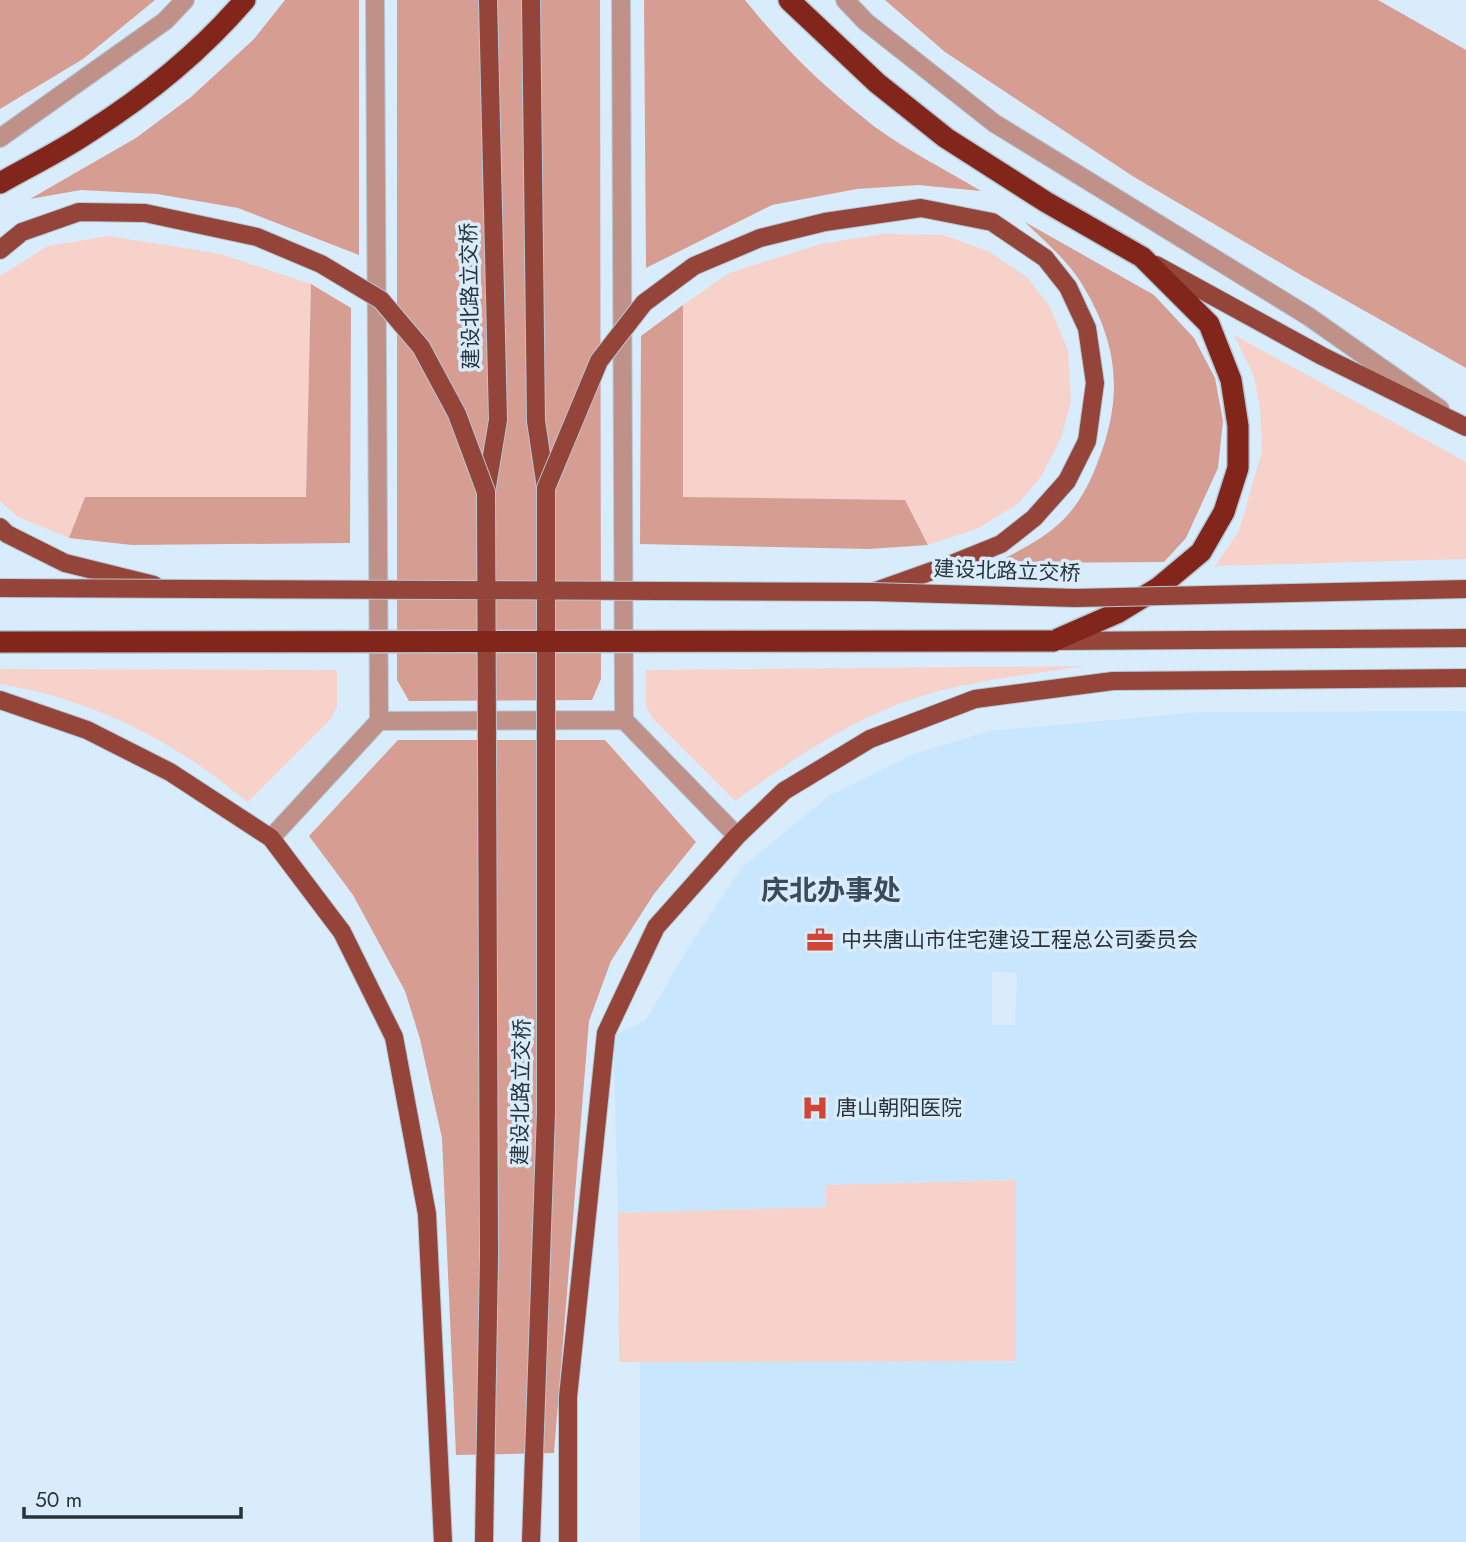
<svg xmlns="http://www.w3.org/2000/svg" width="1466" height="1542" viewBox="0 0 1466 1542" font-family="Jost,'Noto Sans SC',sans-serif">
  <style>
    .built { fill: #c8e7ff; fill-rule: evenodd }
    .green { fill: #f6d2cb }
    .forest { fill: #d69d93 }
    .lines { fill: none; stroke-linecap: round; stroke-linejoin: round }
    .minor-casing { stroke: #b6c7d4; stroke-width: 20 }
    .major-casing { stroke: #b6c7d4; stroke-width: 20 }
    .highway-casing { stroke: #b6c7d4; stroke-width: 24 }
    .minor { stroke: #c09189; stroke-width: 18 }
    .major { stroke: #944439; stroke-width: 18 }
    .highway { stroke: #82251a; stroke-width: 21 }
    .major-bridge-casing { stroke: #b6c7d4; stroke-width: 20; stroke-linecap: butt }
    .highway-bridge-casing { stroke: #b6c7d4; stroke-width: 24; stroke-linecap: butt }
    .major-bridge { stroke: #944439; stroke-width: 18 }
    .highway-bridge { stroke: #82251a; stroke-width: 21 }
    .labels { text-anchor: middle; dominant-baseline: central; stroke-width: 7; stroke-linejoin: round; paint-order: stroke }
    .street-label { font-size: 21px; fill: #2a333a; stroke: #d9ecfb }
    .poi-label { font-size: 21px; fill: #2a333a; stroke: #d9ecfb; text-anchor: start }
    .district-label { font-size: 28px; font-weight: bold; fill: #384c5b; stroke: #d9ecfb }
  </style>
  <rect width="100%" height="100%" fill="#d9ecfb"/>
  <path class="built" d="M1466,711V1542H640V1361L1016,1180L826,1185V1207L618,1213L613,1036L646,1020L688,948L742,867L830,795L911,755L989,731L1202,712ZM992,972L1017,973L1015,1025H992Z"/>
  <path class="green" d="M883,234L943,235L988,251L1027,277L1050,307L1068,350L1071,401L1061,438L1042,475L1019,503L977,529L928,545L905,500L683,498V305L729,273L821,244Z
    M109,236L221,254L311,284L306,497H85L69,538L18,517L0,501V276L48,246Z
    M1234,335L1466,462V559L1215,566L1239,531L1262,451L1260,408L1254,376Z
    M1085,666C1028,675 971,680 916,698C849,720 792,760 735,801L653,719L646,706V670Z
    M0,669L337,670V706L331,719L248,802C225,785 202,766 177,751C124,718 62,694 0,684Z
    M1016,1180V1361L619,1362L618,1213L826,1207V1185Z"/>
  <path class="forest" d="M0,0H155L83,59L0,109Z
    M285,0H359V255L238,208L157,194L81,190L30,199L136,138L191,97L254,39Z
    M397,0H600L601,679L592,700L409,701L397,680Z
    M644,0H745C783,48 827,90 875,127C908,151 946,170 981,191L918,185L857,189L772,205L646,268Z
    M885,0H1378L1466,50V368L1301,275L1134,177L945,52Z
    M1025,222L1154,295L1194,338L1215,378L1223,421L1218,468L1186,538L1164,562L996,563C1020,550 1044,539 1064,519C1078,505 1090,483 1097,464C1124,397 1119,343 1080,281C1067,260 1042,239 1025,222Z
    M311,284L351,308L350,543L132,545L69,538L85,497H306Z
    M683,305V497L905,500L928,545L869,549L640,544L641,336Z
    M398,740H605L696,842L654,894L611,961L589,1021L554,1453L456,1455L442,1138L420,1039L405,991L353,895L309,836Z"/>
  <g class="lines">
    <defs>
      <path id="minor" d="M375,0L379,721L624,720L621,0
        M845,0L866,22L994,123L1308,316L1440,409
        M0,138L165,21L185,0
        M624,720L737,836
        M271,838L379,721"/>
      <path id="major" d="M531,0L536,421L546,488
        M0,250L22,232
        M1156,265L1322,356L1466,427
        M486,492L498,420L488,0
        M0,527L7,534L65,563L154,585
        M873,592L949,565L1001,544L1034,518L1067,481L1087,441L1095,383L1087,328L1068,287L1045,258
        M1056,641L1466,638
        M0,700L87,730L170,772L271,838L342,932L394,1037L427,1214L443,1542
        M568,1542V1397L606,1033L656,927L737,836L784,791L870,739L975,699L1113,681L1466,678"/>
      <path id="highway" d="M789,0L877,83L946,138L1046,202L1142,257L1209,324L1231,380L1238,426V468L1224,512L1201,552L1158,588L1117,613L1053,641
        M0,183C30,166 61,151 89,132C146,96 201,51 245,0"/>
    </defs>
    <use href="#minor" class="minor-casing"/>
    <use href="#major" class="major-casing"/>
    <use href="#highway" class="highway-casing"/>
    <use href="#minor" class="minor"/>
    <use href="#major" class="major"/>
    <use href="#highway" class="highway"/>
    <defs>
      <path id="major-bridge" d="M22,232L79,212L145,213L257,237L321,264L381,300L421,347L457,414L486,492L489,1256L484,1542
        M0,588L873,592L1075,598L1466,589
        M531,1542L546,1113V488L599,361L644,303L694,266L760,238L825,222L921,208L992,222L1045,258"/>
      <path id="highway-bridge" d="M0,642L1053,641"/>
    </defs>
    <use href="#major-bridge" class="major-bridge-casing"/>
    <use href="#highway-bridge" class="highway-bridge-casing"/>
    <use href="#major-bridge" class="major-bridge"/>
    <use href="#highway-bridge" class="highway-bridge"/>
  </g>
  <defs>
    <symbol id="office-bare" viewBox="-9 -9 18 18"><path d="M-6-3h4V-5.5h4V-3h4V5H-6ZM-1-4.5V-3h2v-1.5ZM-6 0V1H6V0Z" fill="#d24535" stroke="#d9ecfb" stroke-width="2.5" paint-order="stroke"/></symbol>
    <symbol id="hospital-bare" viewBox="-9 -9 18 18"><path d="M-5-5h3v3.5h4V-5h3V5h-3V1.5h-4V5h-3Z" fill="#d24535" stroke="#d9ecfb" stroke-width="2.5" paint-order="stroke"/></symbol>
  </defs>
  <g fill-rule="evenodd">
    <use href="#office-bare" x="801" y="921" width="38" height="38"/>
    <use href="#hospital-bare" x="796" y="1089" width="38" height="38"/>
  </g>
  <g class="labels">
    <g class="street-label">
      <text transform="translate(470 296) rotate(-91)">建设北路立交桥</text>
      <text transform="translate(1007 571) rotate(2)">建设北路立交桥</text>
      <text transform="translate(521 1092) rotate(-89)">建设北路立交桥</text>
    </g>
    <g class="poi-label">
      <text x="841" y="940">中共唐山市住宅建设工程总公司委员会</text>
      <text x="836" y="1108">唐山朝阳医院</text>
    </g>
    <g class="district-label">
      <text x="831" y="890">庆北办事处</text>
    </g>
  </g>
  <path d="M24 1507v10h217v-10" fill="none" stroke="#2a333a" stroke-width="3.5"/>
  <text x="35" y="1507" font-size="21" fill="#2a333a" stroke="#d9ecfb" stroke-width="5" paint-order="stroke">50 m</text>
</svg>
